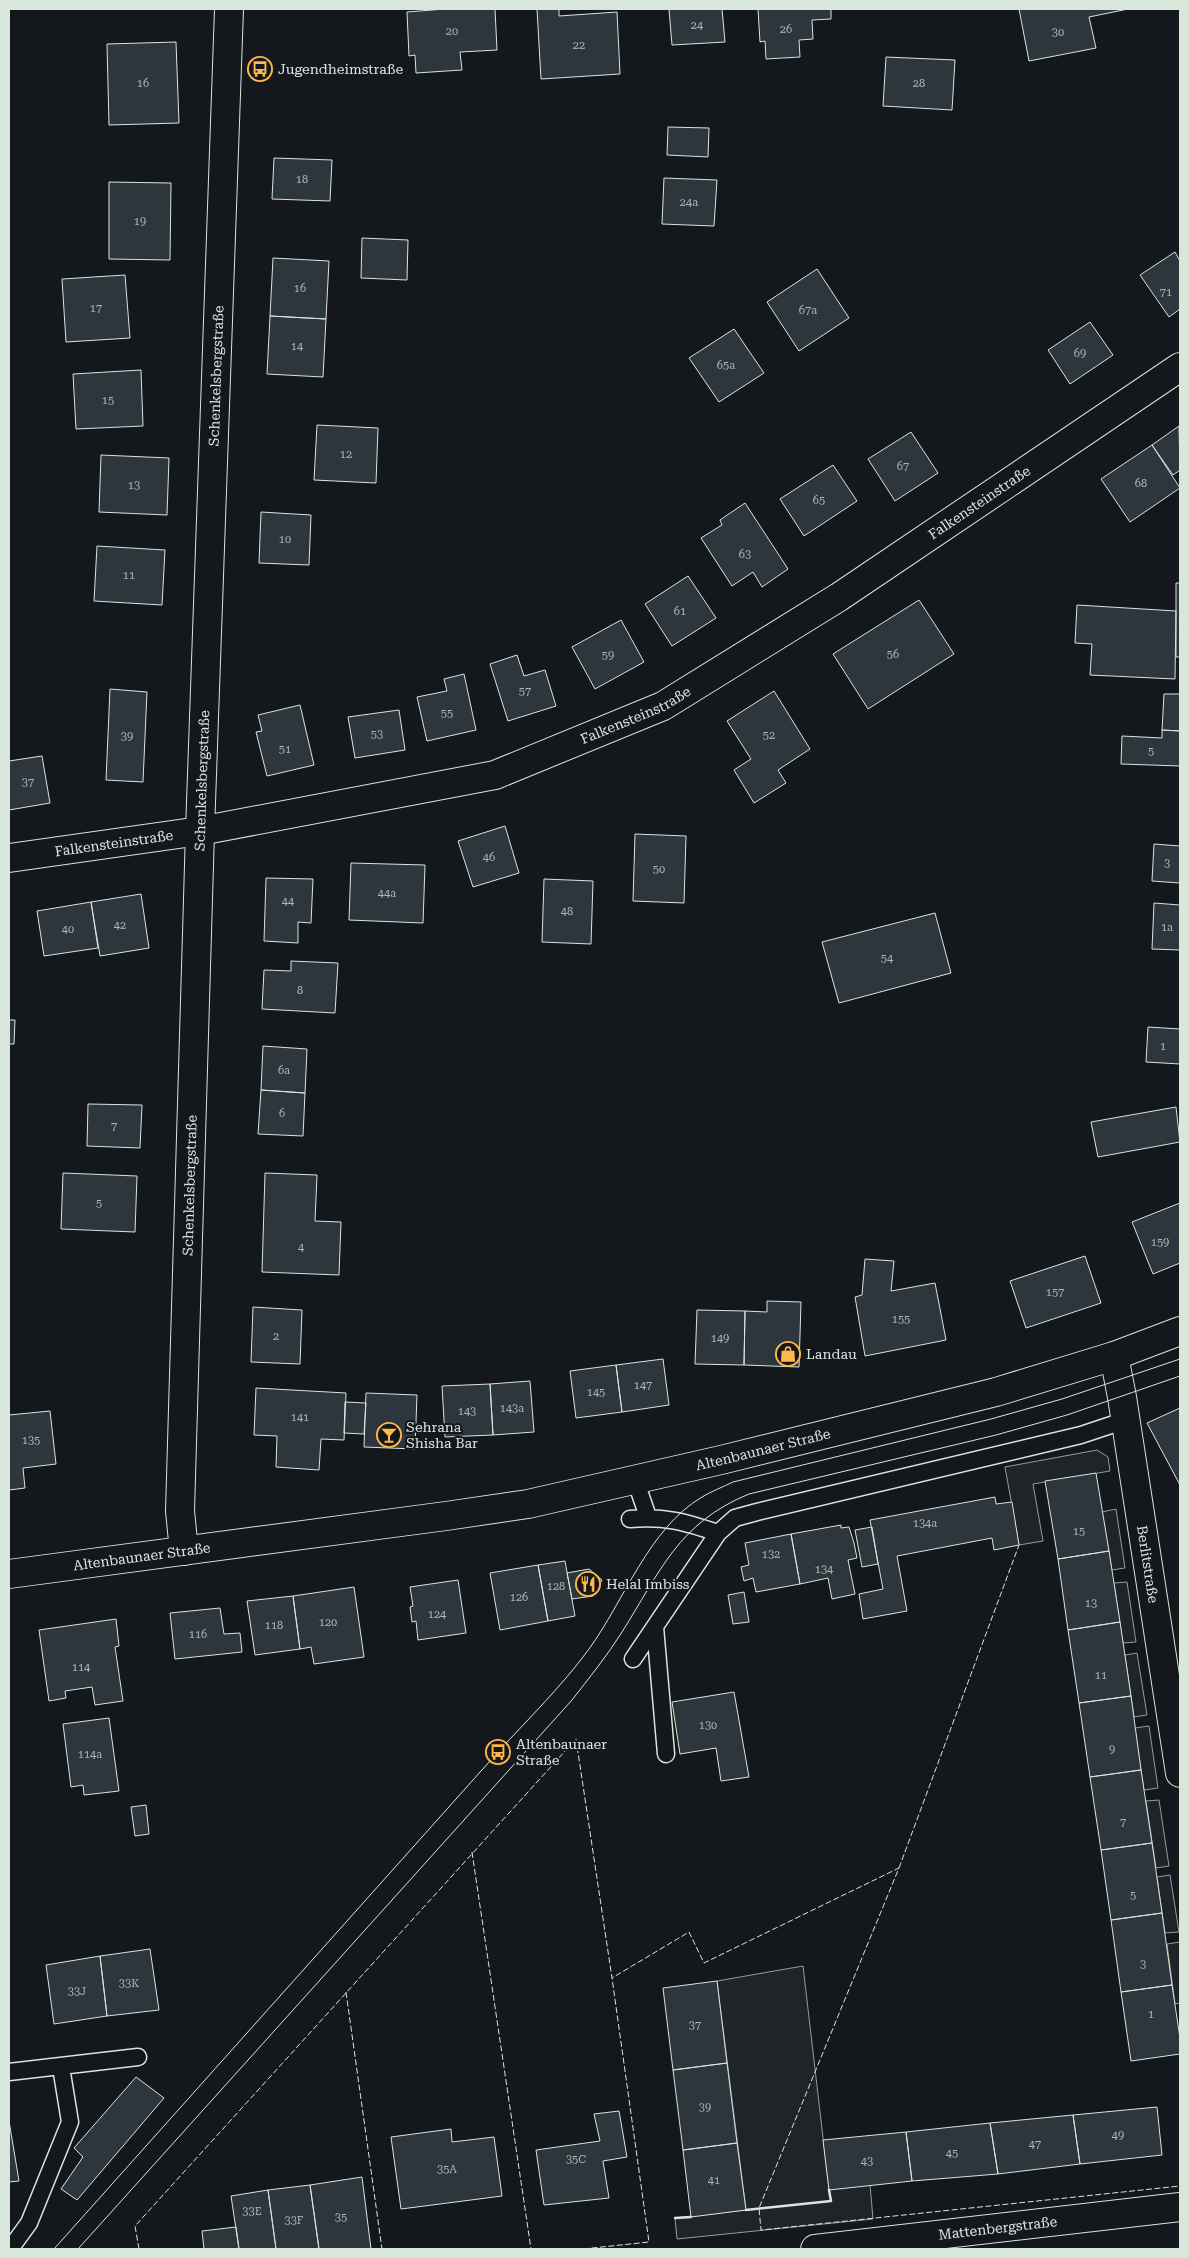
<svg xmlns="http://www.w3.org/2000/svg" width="1189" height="2258" viewBox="0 0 1189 2258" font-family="'Roboto Serif',serif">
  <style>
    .green { fill: #202428; stroke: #939e99 }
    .building { fill: #2c363c; stroke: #d8e6dc }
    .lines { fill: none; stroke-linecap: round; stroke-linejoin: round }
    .service-casing { stroke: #d8e6dc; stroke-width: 19 }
    .minor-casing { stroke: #d8e6dc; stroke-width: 30 }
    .secondary-casing { stroke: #d8e6dc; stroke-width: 30 }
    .service { stroke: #14181c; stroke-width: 16 }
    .minor { stroke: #14181c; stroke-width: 28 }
    .secondary { stroke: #14181c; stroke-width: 28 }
    .tram { stroke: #d8e6dc; stroke-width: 1 }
    .fence { stroke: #d8e6dc; stroke-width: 1; stroke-dasharray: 6 2.5; stroke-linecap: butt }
    .wall { stroke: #d8e6dc; stroke-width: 2.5 }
    .labels { text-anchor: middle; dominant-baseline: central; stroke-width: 4; stroke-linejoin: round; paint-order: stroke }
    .number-label { font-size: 11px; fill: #adbab4 }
    .poi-label { font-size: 14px; fill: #d8e6dc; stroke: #14181c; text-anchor: start }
    .street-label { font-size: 14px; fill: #d8e6dc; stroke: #14181c }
  </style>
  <rect width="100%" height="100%" fill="#14181c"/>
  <path class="green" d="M1097,1450L1108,1457L1110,1471L1033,1484L1043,1541L1019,1545L1005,1467Z
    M1116,1509L1125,1568L1112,1570L1102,1512Z
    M1127,1582L1136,1642L1123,1643L1114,1583Z
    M1137,1653L1147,1715L1134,1717L1125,1655Z
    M1149,1726L1158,1788L1144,1790L1135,1728Z
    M1159,1800L1169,1866L1156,1868L1146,1801Z
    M1170,1875L1179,1932L1165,1933L1157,1877Z
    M1180,1942V2003L1175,2004L1167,1944Z
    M803,1966L829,2189L870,2185L873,2219L677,2239L675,2218L746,2210L717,1981Z"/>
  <path class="building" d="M445,9H495L497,50L460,52L462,70L416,73L415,55L409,56L407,12Z
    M537,9H559V16L617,12L620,74L541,79Z
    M669,9H722L725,42L672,45Z
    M758,9H831V19L812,20L813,39L799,40L800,57L766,59L765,41L760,42Z
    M1019,9H1128L1089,17L1096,48L1029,61Z
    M176,42L179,123L109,125L107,44Z
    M886,57L955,60L952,110L883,106Z
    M668,127L709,128L708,157L667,155Z
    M274,158L332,160L330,201L272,199Z
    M664,178L717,180L714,226L662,224Z
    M109,182L171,183L170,260L109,259Z
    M362,238L408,240L407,280L361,278Z
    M1175,252L1180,261V309L1169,317L1140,275Z
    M273,258L329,261L326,319L270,316Z
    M817,269L849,318L799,351L767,302Z
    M125,275L130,338L66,342L62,279Z
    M270,316L326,319L323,377L267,374Z
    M1090,322L1113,355L1070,384L1048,350Z
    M734,329L764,373L719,402L689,358Z
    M141,370L143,426L76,429L73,374Z
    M317,425L378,428L376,483L314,480Z
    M1179,426L1180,470L1173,475L1152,445Z
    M911,432L938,473L895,501L868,459Z
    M1152,445L1180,488L1130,522L1101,479Z
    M101,455L169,458L167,515L99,512Z
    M833,465L857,501L804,536L780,499Z
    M745,503L788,569L762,587L753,572L732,586L701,538L722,525L720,520Z
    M261,512L311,515L309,565L259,563Z
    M97,546L165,550L162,605L94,601Z
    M688,576L716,618L672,646L645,604Z
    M1176,583H1180V657H1176Z
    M919,600L954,654L868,709L833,654Z
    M1077,605L1176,611L1175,679L1090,675L1092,644L1075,643Z
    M621,620L644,662L595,689L572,647Z
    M517,655L524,676L545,670L556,706L508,721L490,664Z
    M464,674L476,730L427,741L417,697L447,691L444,679Z
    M110,689L147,692L143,782L106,780Z
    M774,691L810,749L778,770L786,783L754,803L734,770L751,759L727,721Z
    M1164,694H1180V731L1162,730Z
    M300,705L314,765L267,776L256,732L262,731L258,715Z
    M399,710L405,750L355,758L348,717Z
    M1162,730L1180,731V766L1121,764L1122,736L1162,738Z
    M42,756L50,803L9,810V761Z
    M505,826L519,873L473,887L458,841Z
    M635,834L686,836L684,903L633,901Z
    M1154,844L1180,846V883L1152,881Z
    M351,863L425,865L423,923L349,920Z
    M266,878L313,879L311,923L298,922V943L264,941Z
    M544,879L593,881L591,944L542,942Z
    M141,894L149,948L100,956L91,902Z
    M91,902L98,948L44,956L37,911Z
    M1154,903L1180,905V950L1152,949Z
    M935,913L951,973L839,1003L822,942Z
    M291,961L338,963L335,1013L262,1009L264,970L291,971Z
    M9,1020H15L14,1044H9Z
    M1148,1027L1180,1029V1064L1146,1062Z
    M263,1046L307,1049L305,1093L261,1090Z
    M261,1090L305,1093L303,1136L258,1134Z
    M88,1104L142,1105L140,1148L87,1146Z
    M1176,1107L1180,1142L1098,1157L1091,1122Z
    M63,1173L137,1176L135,1232L61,1229Z
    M265,1173L317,1175L315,1221L341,1222L339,1275L262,1272Z
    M1180,1203V1263L1153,1274L1132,1222Z
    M1085,1256L1101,1303L1026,1328L1010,1281Z
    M865,1259L894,1261L891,1291L935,1283L946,1340L865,1356L855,1297L862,1295Z
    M767,1301L801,1302L799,1367L744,1365L745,1311L767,1312Z
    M253,1307L302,1310L300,1364L251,1362Z
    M697,1310L745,1311L744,1365L695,1364Z
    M663,1359L669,1405L622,1412L616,1365Z
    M616,1365L622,1412L576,1418L570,1371Z
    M530,1381L534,1432L493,1435L490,1384Z
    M490,1384L493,1435L445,1437L442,1386Z
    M256,1388L346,1393L344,1440L321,1439L319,1470L276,1467L277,1436L254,1435Z
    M366,1393L417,1395L415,1449L364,1447Z
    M345,1402L366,1403L364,1434L344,1433Z
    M1180,1408V1485L1147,1423Z
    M50,1411L56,1464L23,1468L25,1488L9,1490V1415Z
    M1096,1473L1109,1551L1058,1559L1045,1481Z
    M995,1497L996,1504L1012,1502L1019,1545L994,1550L992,1538L897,1556L907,1611L863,1619L859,1594L883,1589L870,1520Z
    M841,1525V1528L849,1527L854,1543L857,1558L848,1560L855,1594L832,1599L828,1578L800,1584L791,1534Z
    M872,1527L878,1564L862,1567L855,1530Z
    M791,1534L800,1584L756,1592L753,1578L744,1581L741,1567L749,1565L745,1543Z
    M1109,1551L1120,1622L1068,1630L1058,1559Z
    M565,1561L575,1616L548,1621L538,1565Z
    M538,1565L548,1621L500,1630L490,1573Z
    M589,1569L602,1580L593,1596L572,1599L567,1573Z
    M458,1580L466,1633L418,1640L416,1621L412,1622L410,1607L413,1606L410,1587Z
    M354,1587L364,1657L314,1664L311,1647L300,1649L293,1596Z
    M744,1592L749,1622L733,1624L728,1595Z
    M293,1596L300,1649L255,1655L247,1601Z
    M220,1608L224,1634L240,1633L242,1652L175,1659L170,1613Z
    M116,1619L119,1646L115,1647L123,1701L95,1705L92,1687L65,1691L66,1698L49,1701L39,1630Z
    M1120,1622L1131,1696L1079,1703L1068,1630Z
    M734,1692L749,1777L721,1781L716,1748L680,1754L672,1702Z
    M1131,1696L1141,1770L1090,1777L1079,1703Z
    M109,1718L119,1791L84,1795L83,1785L71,1787L63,1724Z
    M1141,1770L1152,1843L1101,1850L1090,1777Z
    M146,1805L149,1834L135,1836L131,1807Z
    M1152,1843L1162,1913L1111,1920L1101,1850Z
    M1162,1913L1172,1985L1121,1992L1111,1920Z
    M150,1949L159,2010L107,2016L100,1956Z
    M100,1956L107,2016L54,2024L46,1965Z
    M717,1981L727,2063L673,2070L663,1988Z
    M1172,1985L1180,2038V2054L1131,2061L1121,1992Z
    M727,2063L737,2143L683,2150L673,2070Z
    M136,2077L164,2098L77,2200L61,2189L83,2157L74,2148Z
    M1157,2107L1162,2155L1080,2164L1073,2115Z
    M619,2111L627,2157L603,2161L609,2198L544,2205L536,2150L600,2141L594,2114Z
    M1073,2115L1080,2164L998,2174L990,2123Z
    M9,2121L19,2181L9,2182Z
    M990,2123L998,2174L912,2181L906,2132Z
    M451,2129L452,2142L494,2137L502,2196L401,2209L391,2137Z
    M906,2132L912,2181L829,2190L823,2140Z
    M737,2143L746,2210L691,2217L683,2150Z
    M362,2177L371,2249H319L310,2185Z
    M310,2185L319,2249H276L268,2190Z
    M268,2190L276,2249H239L231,2196Z
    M236,2227L239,2249H204L202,2231Z"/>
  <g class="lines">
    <defs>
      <path id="service" d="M635,1479L648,1517
        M630,1519C665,1516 685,1522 718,1533L735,1518L757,1512L1081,1435L1126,1420
        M655,1627L666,1754
        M633,1659L718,1533
        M9,2072L138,2057
        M10,2249L29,2223L70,2122L61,2067"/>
      <g id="minor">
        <path id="s1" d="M9,858L200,831L495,775L663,706L839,597L1180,367"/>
        <path id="s2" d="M1114,1356L1122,1397L1180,1773"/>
        <path id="s3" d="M184,1551L180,1511L200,831L229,9"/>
        <path id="s4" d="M815,2249L1180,2207"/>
      </g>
      <g id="secondary">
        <path id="s5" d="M9,1574L446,1516L528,1504L721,1460L996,1392L1114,1356L1180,1331"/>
      </g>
    </defs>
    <use href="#service" class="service-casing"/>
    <use href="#minor" class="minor-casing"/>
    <use href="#secondary" class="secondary-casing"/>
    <use href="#service" class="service"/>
    <use href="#minor" class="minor"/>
    <use href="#secondary" class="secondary"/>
    <path class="tram" d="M54,2249L498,1752C529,1718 562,1686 589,1649C624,1601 649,1528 702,1497C712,1491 723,1487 733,1482L991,1419L1062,1399L1180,1359
      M78,2249L572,1700C589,1678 607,1656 622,1632C660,1572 678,1523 749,1494L996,1435L1067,1415L1180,1376"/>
    <path class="fence" d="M472,1852L531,2249
      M899,1868L1019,1545
      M346,1992L382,2249
      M139,2249L135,2226L576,1739L612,1978L689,1932L704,1963L899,1868L759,2208L761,2230L1180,2186
      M583,2249L649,2242L612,1978"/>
    <path class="wall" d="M746,2210L831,2201L829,2190
      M675,2218L691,2217"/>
  </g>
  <defs>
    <symbol id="bus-ring" viewBox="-11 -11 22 22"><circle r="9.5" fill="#14181c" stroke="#ffb74d" stroke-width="1.5"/><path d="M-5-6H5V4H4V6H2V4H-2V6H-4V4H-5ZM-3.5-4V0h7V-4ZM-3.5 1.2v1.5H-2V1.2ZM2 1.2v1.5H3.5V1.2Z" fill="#ffb74d"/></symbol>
    <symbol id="shop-ring" viewBox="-11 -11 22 22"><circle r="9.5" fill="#14181c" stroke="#ffb74d" stroke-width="1.5"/><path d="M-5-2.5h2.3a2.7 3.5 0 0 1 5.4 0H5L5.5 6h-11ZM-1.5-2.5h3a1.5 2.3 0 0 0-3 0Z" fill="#ffb74d"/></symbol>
    <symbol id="bar-ring" viewBox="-11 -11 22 22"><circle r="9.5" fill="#14181c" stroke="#ffb74d" stroke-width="1.5"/><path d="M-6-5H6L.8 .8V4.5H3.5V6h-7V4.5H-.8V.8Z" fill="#ffb74d"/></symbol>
    <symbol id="restaurant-ring" viewBox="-11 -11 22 22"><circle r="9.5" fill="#14181c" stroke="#ffb74d" stroke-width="1.5"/><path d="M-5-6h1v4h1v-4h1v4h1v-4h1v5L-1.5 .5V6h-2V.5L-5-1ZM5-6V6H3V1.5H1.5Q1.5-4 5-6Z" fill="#ffb74d"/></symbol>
  </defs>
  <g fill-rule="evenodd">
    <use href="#bus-ring" x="246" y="55" width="28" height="28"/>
    <use href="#shop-ring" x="774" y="1340" width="28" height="28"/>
    <use href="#bar-ring" x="375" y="1421" width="28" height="28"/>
    <use href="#restaurant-ring" x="574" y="1570" width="28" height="28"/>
    <use href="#bus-ring" x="484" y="1738" width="28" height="28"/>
  </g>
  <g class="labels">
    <g class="number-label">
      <text x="697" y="25">24</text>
      <text x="786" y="29">26</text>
      <text x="452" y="31">20</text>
      <text x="1058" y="32">30</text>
      <text x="579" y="45">22</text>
      <text x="143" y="83">16</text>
      <text x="919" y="83">28</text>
      <text x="302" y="179">18</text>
      <text x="689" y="202">24a</text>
      <text x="140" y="221">19</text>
      <text x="300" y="288">16</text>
      <text x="1166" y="292">71</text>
      <text x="96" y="308">17</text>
      <text x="808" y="310">67a</text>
      <text x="297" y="346">14</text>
      <text x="1080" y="353">69</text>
      <text x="726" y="365">65a</text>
      <text x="108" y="400">15</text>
      <text x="346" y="454">12</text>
      <text x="903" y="466">67</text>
      <text x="1141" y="483">68</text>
      <text x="134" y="485">13</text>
      <text x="819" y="500">65</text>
      <text x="285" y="539">10</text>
      <text x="745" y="554">63</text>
      <text x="129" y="575">11</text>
      <text x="680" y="611">61</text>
      <text x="893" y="654">56</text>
      <text x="608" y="655">59</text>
      <text x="525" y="691">57</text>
      <text x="447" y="713">55</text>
      <text x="377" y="734">53</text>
      <text x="769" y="735">52</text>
      <text x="127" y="736">39</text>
      <text x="285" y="749">51</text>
      <text x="1151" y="751">5</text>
      <text x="28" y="782">37</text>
      <text x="489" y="857">46</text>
      <text x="1167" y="863">3</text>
      <text x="659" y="869">50</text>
      <text x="387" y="893">44a</text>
      <text x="288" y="901">44</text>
      <text x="567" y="911">48</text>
      <text x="120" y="925">42</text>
      <text x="1167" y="927">1a</text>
      <text x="68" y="929">40</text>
      <text x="887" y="958">54</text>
      <text x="300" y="990">8</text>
      <text x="1163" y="1046">1</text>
      <text x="284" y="1070">6a</text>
      <text x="282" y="1113">6</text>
      <text x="114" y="1126">7</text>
      <text x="99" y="1203">5</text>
      <text x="1160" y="1242">159</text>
      <text x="301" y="1247">4</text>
      <text x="1055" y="1292">157</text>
      <text x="901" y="1319">155</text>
      <text x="276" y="1336">2</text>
      <text x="720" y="1338">149</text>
      <text x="643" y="1385">147</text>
      <text x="596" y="1392">145</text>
      <text x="512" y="1408">143a</text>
      <text x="467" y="1411">143</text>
      <text x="300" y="1417">141</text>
      <text x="31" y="1440">135</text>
      <text x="925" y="1523">134a</text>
      <text x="1079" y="1531">15</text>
      <text x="771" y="1554">132</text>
      <text x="824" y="1569">134</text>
      <text x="556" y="1586">128</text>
      <text x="519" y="1597">126</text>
      <text x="1091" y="1603">13</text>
      <text x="437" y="1614">124</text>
      <text x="328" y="1622">120</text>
      <text x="274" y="1625">118</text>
      <text x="198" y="1634">116</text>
      <text x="81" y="1667">114</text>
      <text x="1101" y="1675">11</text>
      <text x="708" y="1725">130</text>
      <text x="1112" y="1749">9</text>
      <text x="90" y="1754">114a</text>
      <text x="1123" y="1822">7</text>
      <text x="1133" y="1895">5</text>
      <text x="1143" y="1964">3</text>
      <text x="129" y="1983">33K</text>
      <text x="77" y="1991">33J</text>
      <text x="1151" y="2014">1</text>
      <text x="695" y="2025">37</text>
      <text x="705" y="2107">39</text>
      <text x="1118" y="2135">49</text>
      <text x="1035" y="2144">47</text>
      <text x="952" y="2153">45</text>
      <text x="576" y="2159">35C</text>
      <text x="867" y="2161">43</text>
      <text x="447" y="2169">35A</text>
      <text x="714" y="2180">41</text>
      <text x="252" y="2211">33E</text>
      <text x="341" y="2217">35</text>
      <text x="294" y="2220">33F</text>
    </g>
    <g class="poi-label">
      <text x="278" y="69">Jugendheimstraße</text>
      <text x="806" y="1354">Landau</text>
      <text x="406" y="1427">Sehrana<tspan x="406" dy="16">Shisha Bar</tspan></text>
      <text x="606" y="1584">Helal Imbiss</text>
      <text x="516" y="1744">Altenbaunaer<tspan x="516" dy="16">Straße</tspan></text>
    </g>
    <g class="street-label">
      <text stroke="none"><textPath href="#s3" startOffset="1176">Schenkelsbergstraße</textPath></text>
      <text stroke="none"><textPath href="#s1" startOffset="1051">Falkensteinstraße</textPath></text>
      <text stroke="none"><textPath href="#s1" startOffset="646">Falkensteinstraße</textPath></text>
      <text stroke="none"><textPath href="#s3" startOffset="771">Schenkelsbergstraße</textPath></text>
      <text stroke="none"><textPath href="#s1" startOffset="106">Falkensteinstraße</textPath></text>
      <text stroke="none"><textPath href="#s3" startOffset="366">Schenkelsbergstraße</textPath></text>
      <text stroke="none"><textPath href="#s5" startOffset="765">Altenbaunaer Straße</textPath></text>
      <text stroke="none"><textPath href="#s5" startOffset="134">Altenbaunaer Straße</textPath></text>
      <text stroke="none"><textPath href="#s2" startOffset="211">Berlitstraße</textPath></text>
      <text stroke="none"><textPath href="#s4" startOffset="184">Mattenbergstraße</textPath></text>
    </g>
  </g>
  <rect width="1189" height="2258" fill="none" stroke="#d8e6dc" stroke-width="20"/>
</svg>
